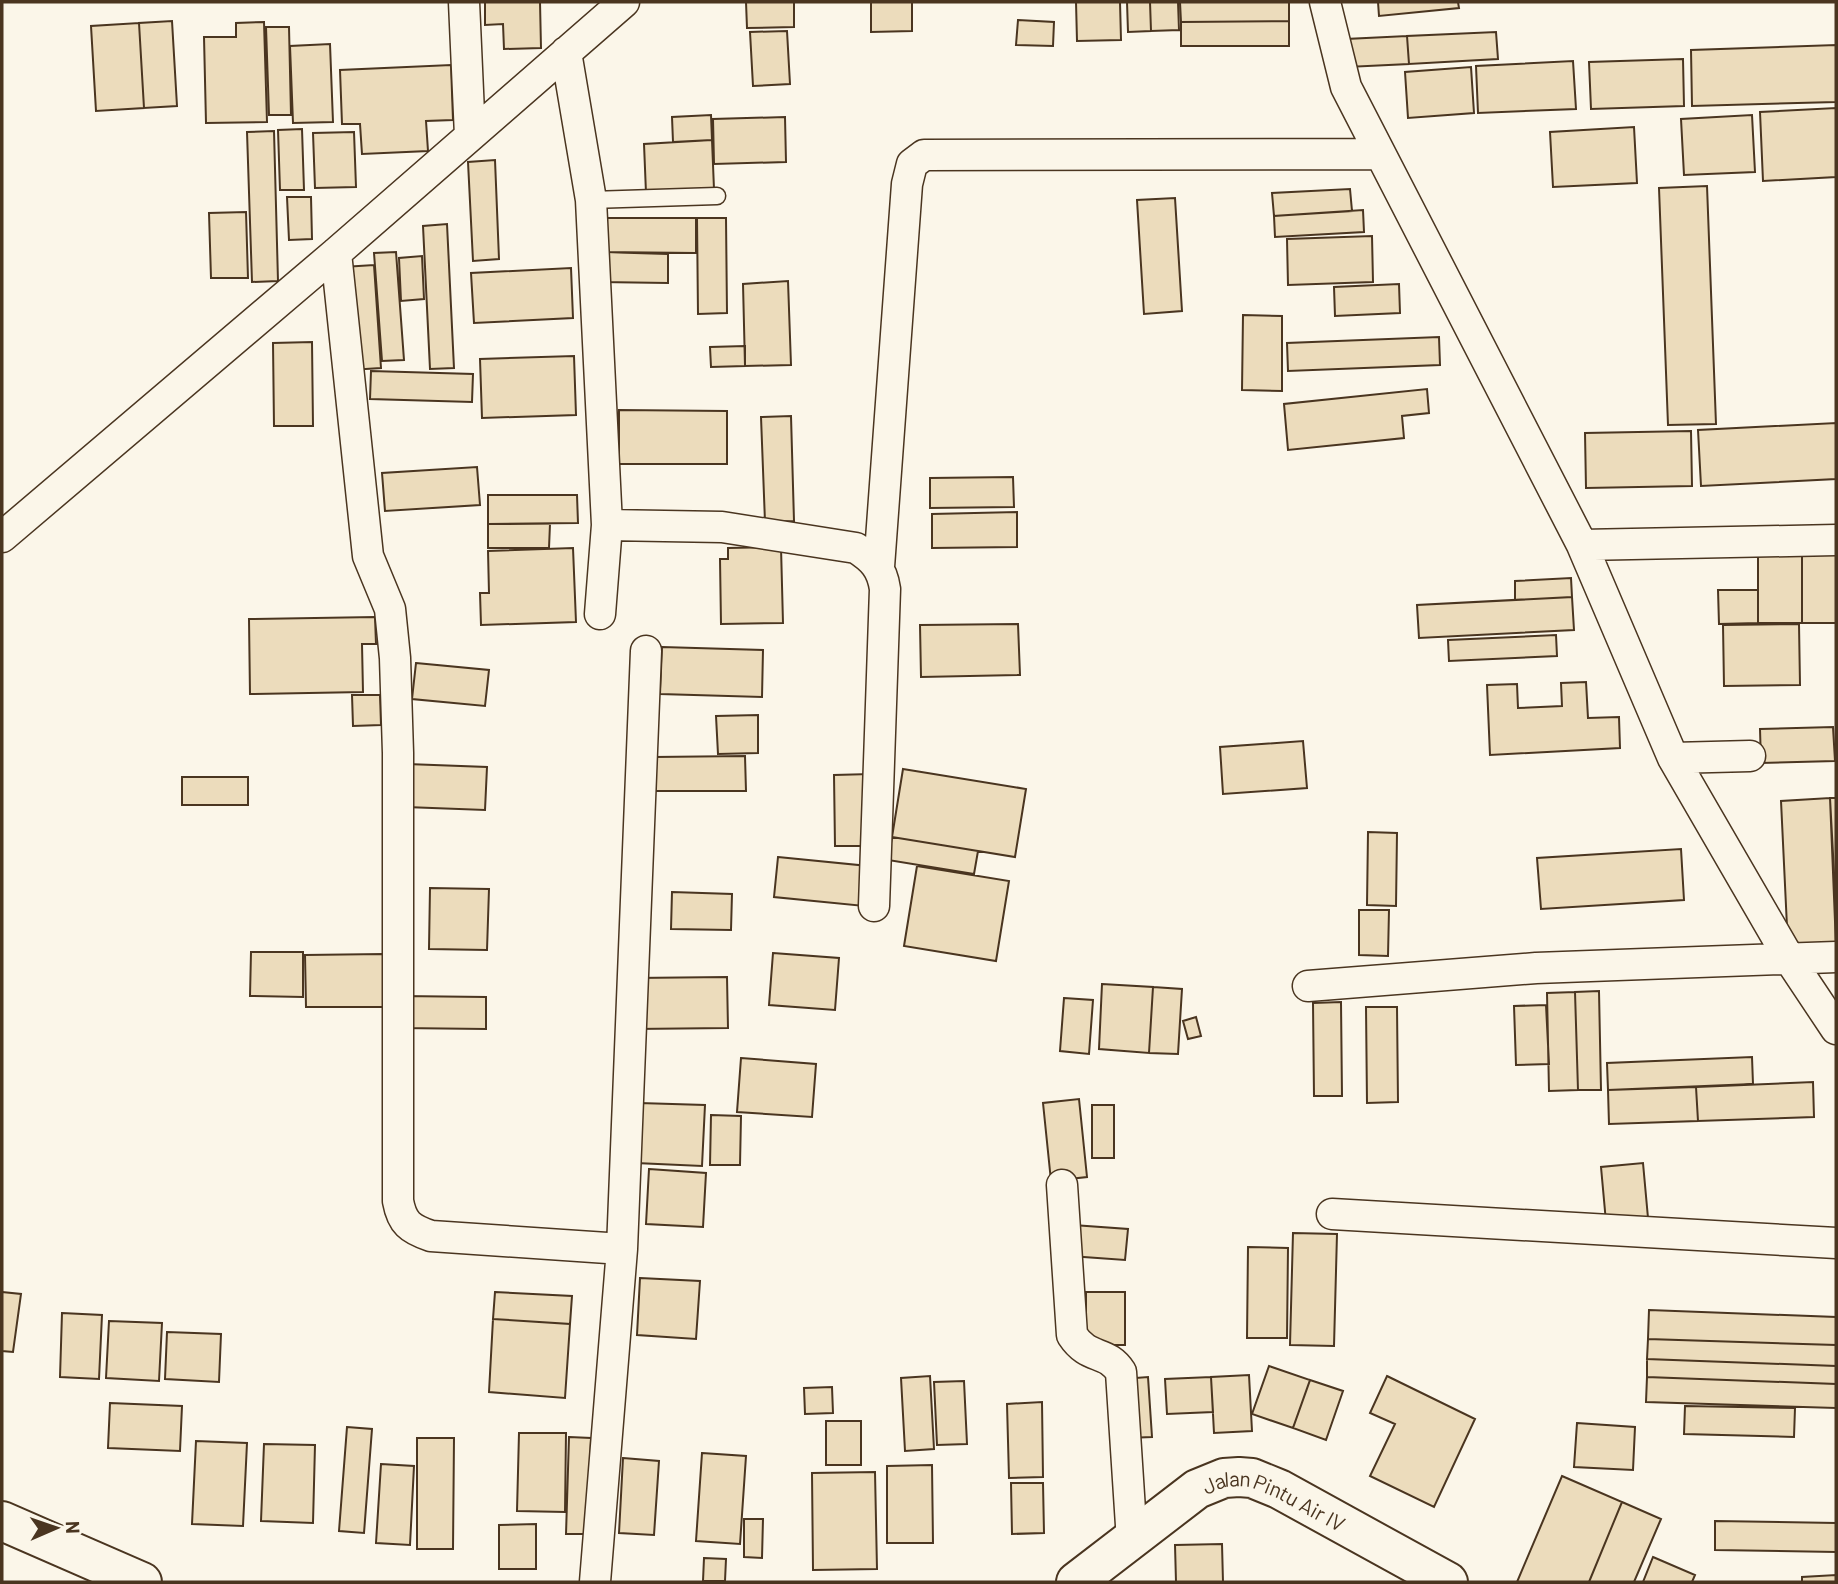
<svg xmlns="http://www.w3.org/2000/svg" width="1838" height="1584" viewBox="0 0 1838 1584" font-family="Barlow,sans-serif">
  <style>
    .building { fill: #ecdcbc; stroke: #4a3520; stroke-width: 2 }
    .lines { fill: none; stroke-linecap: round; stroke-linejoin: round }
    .lane-casing { stroke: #4a3520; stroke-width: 19 }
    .street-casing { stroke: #4a3520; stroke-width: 33 }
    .secondary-casing { stroke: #4a3520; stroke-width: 42 }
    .lane { stroke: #fbf6e9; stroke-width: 16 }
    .street { stroke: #fbf6e9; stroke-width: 30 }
    .secondary { stroke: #fbf6e9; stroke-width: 38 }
    .labels { text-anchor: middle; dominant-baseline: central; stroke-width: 5; stroke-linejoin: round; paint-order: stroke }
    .street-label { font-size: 21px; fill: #4a3520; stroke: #fbf6e9 }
  </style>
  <rect width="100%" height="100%" fill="#fbf6e9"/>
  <path class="building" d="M485,2H540L541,48L504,49L503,24L485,25Z
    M746,2H794V27L747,28Z
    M871,2H912V31L871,32Z
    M1076,2H1120L1121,40L1077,41Z
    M1127,2H1150L1151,31L1128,32Z
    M1150,2H1178L1179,30L1151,31Z
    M1180,2H1289V21L1181,22Z
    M1378,2H1458L1459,8L1379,16Z
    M1018,20L1054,22L1053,46L1016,45Z
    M172,21L177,106L144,108L139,23Z
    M1289,21V46H1181V22Z
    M264,22L267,122L206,123L204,37H236V23Z
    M139,23L144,108L96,111L91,26Z
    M266,27H289L291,115H269Z
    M787,31L790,84L753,86L750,32Z
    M1496,32L1498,59L1409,64L1407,36Z
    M1407,36L1409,64L1347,67L1346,39Z
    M330,44L333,122L293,123L290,46Z
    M1836,45V102L1692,106L1691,50Z
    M1683,59L1684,106L1591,109L1589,62Z
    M1573,61L1576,109L1478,113L1476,66Z
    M451,65L453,120L426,121L428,151L362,154L360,124H342L340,70Z
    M1471,67L1474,113L1408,118L1405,72Z
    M1836,108V177L1763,181L1760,112Z
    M711,115L712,140L673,142L672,117Z
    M1752,115L1755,172L1684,175L1681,119Z
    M785,117L786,162L714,164L713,119Z
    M1634,127L1637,183L1553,187L1550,132Z
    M302,129L304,190H280L278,130Z
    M274,131L278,281L252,282L247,132Z
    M354,132L356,187L315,188L313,133Z
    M712,140L714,189L646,193L644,144Z
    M495,160L499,259L473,261L468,162Z
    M1707,186L1716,424L1668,425L1659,188Z
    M1350,189L1352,211L1274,216L1272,193Z
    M287,197H311L312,239L289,240Z
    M1175,198L1182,311L1144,314L1137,200Z
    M1363,210L1364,232L1275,237L1274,216Z
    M246,212L248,278H211L209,213Z
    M600,218H696V253L600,252Z
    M697,218H726L727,313L698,314Z
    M447,224L454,368L430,369L423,226Z
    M1372,236L1373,282L1288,285L1287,239Z
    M396,252L404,360L382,361L374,253Z
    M601,252L668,254V283L600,282Z
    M422,256L424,299L401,301L399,258Z
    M374,265L381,368L350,370L343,267Z
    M571,268L573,318L474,323L471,273Z
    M788,281L791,365L745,366L743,284Z
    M1399,284L1400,313L1335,316L1334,287Z
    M1243,315L1282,316V391L1242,390Z
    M1439,337L1440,365L1288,371L1287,343Z
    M312,342L313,426H274L273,343Z
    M745,346V366L711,367L710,347Z
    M574,356L576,415L482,418L480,359Z
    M371,371L473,374L472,402L370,399Z
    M1427,389L1429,413L1402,416L1404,438L1288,450L1284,404Z
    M619,410L727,411V464H619Z
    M791,416L794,521L765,522L761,417Z
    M1836,423V479L1701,486L1698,430Z
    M1691,431L1692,486L1586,488L1585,433Z
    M477,467L480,505L385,511L382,473Z
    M1013,477L1014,507L930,508V478Z
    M488,495H577L578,523L488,524Z
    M1017,512V547L932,548V514Z
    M488,524H550L549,548H488Z
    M781,547L783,623L721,624L720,559H728V548Z
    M1758,547H1802V623H1758Z
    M1802,547H1836V623H1802Z
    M573,548L576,622L481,625L480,593H489L488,551Z
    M1571,578L1572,597L1515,600V581Z
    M1718,590H1758V623L1719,624Z
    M1572,597L1574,630L1419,638L1417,605Z
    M375,617L376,644H362L363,692L250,694L249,619Z
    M1018,624L1020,675L921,677L920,625Z
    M1799,624L1800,685L1724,686L1723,625Z
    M1556,635L1557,656L1449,661L1448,640Z
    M662,647L763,650L762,697L660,694Z
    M416,663L489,670L485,706L412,699Z
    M1586,682L1588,718L1619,717L1620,748L1490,755L1487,685L1517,684L1518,708L1562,706L1561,683Z
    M352,695H380L381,725L353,726Z
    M758,715V753L718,754L716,716Z
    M1833,727L1835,761L1761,763L1760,729Z
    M1303,741L1307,788L1223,794L1220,747Z
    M745,756L746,791H655L654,757Z
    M407,764L487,767L485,810L406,807Z
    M903,769L1026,789L1015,857L892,837Z
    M871,774L872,846H835L834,775Z
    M182,777H248V805H182Z
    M1830,798L1836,946L1788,948L1781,801Z
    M1830,798H1836V910Z
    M1368,832L1397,833L1396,906L1367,905Z
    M892,837L978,851L974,874L888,860Z
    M1681,849L1684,900L1541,909L1537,858Z
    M778,857L868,866L864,906L774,897Z
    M917,866L1009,881L996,961L904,946Z
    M430,888L489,889L487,950L429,949Z
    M672,892L732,894L731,930L671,929Z
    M1359,910H1389L1388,956L1359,955Z
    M251,952H303V997L250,996Z
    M773,953L839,958L835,1010L769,1005Z
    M383,954L384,1007H306L305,955Z
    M727,977L728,1028L634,1029V978Z
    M1102,984L1153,987L1149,1053L1099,1049Z
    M1153,987L1182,989L1178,1054L1149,1053Z
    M1599,991L1601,1090H1578L1575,992Z
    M1575,992L1578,1090L1549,1091L1547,993Z
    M401,996L486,997V1029L400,1028Z
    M1064,998L1093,1000L1089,1054L1060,1051Z
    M1341,1002L1342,1096H1314L1313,1003Z
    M1546,1005L1549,1064L1516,1065L1514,1006Z
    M1366,1007H1397L1398,1102L1367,1103Z
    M1196,1017L1201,1036L1188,1039L1183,1021Z
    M1752,1057L1753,1084L1608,1090L1607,1063Z
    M741,1058L816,1064L812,1117L737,1112Z
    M1813,1082L1814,1117L1698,1121L1696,1087Z
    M1696,1087L1698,1121L1609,1124L1608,1090Z
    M1079,1099L1087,1177L1051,1181L1043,1103Z
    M639,1103L705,1105L702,1166L636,1163Z
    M1092,1105H1114V1158H1092Z
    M711,1115L741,1116L740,1165H710Z
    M1643,1163L1648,1218L1606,1222L1601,1167Z
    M649,1169L706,1173L703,1227L646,1224Z
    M1073,1225L1128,1229L1125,1260L1070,1256Z
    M1293,1233L1337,1234L1334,1346L1290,1345Z
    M1248,1247L1288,1248L1287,1338H1247Z
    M640,1278L700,1281L696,1339L637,1335Z
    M2,1292L21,1294L13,1352L2,1351Z
    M495,1292L572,1296L570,1324L493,1319Z
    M1086,1292H1125V1345H1086Z
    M1649,1310L1836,1317V1345L1648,1339Z
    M62,1313L102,1315L99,1379L60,1377Z
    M493,1319L570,1324L565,1398L489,1392Z
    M109,1321L162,1323L159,1381L106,1378Z
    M167,1332L221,1334L219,1382L165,1379Z
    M1648,1339L1836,1345V1366L1647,1359Z
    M1647,1359L1836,1366V1384L1647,1377Z
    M1269,1366L1310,1380L1293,1428L1252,1414Z
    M1249,1375L1252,1431L1214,1433L1211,1377Z
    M930,1376L934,1449L905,1451L901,1378Z
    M1387,1376L1475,1419L1434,1507L1370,1476L1395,1424L1370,1413Z
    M1148,1377L1152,1437L1127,1438L1123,1379Z
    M1211,1377L1213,1412L1167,1414L1165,1379Z
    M1647,1377L1836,1384V1408L1646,1402Z
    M1310,1380L1343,1391L1326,1440L1293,1428Z
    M964,1381L967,1444L937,1445L934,1382Z
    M832,1387L833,1413L805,1414L804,1388Z
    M1042,1402L1043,1477L1009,1478L1007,1404Z
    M110,1403L182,1406L180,1451L108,1448Z
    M1685,1406L1795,1408L1794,1437L1684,1434Z
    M826,1421H861V1465H826Z
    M1577,1423L1635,1427L1633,1470L1574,1467Z
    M347,1427L372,1429L364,1533L339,1531Z
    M519,1433H566L565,1512L517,1511Z
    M569,1437L591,1438L588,1534H566Z
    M417,1438H454L453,1549H417Z
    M196,1441L247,1443L243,1526L192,1524Z
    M264,1444L315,1445L313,1523L261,1521Z
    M702,1453L746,1456L740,1544L696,1541Z
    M623,1458L659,1461L654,1535L619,1533Z
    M381,1464L414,1466L410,1545L376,1543Z
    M932,1465L933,1543H887V1466Z
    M875,1472L877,1569L813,1570L812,1473Z
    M1562,1476L1622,1502L1589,1582H1517Z
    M1011,1483H1043L1044,1533L1012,1534Z
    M1622,1502L1661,1519L1634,1582H1589Z
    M744,1519H763L762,1558L744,1557Z
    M1715,1521L1836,1523V1552L1715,1550Z
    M536,1524V1569H499V1525Z
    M1222,1544L1223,1582H1176L1175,1545Z
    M1653,1557L1695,1575L1692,1582H1643Z
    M704,1558L726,1559L725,1581H703Z
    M1836,1575V1582H1802V1577Z"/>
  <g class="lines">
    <defs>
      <path id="lane" d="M591,200L717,196"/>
      <path id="street" d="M464,2L470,136
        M1325,2L1346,87L1582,545L1673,758L1790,960L1836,1029
        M566,52L591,200L607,525L600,614
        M336,253L368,556L390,609L395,658L398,753V1201C402,1223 410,1229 431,1236L622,1249
        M607,525L722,527L856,548C873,559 882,568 885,589L874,906
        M2,537L336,253L624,2
        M1582,545L1836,540
        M879,567L907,184L912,164L924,155L1380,154
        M1673,758L1750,756
        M1308,986L1536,968L1836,957
        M1062,1185L1072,1335C1089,1361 1106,1349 1121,1372L1132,1541
        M1332,1214L1836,1243
        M595,1582L622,1249L646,651"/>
      <g id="secondary">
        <path d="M2,1521L142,1582"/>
        <path id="s1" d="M1076,1582L1197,1489L1224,1478L1239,1477L1252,1478L1279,1489L1448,1582"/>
      </g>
    </defs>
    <use href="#lane" class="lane-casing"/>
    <use href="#street" class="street-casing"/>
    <use href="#secondary" class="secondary-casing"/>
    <use href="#lane" class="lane"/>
    <use href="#street" class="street"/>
    <use href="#secondary" class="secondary"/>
  </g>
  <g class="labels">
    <g class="street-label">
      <text stroke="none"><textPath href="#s1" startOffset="236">Jalan Pintu Air IV</textPath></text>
    </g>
  </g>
  <rect width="1838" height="1584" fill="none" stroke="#4a3520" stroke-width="7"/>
  <g transform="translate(56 1528) rotate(88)" stroke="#fbf6e9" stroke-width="5" paint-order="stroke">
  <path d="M0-5L12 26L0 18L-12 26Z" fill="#4a3520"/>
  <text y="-10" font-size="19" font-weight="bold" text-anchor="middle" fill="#4a3520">N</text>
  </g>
</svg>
